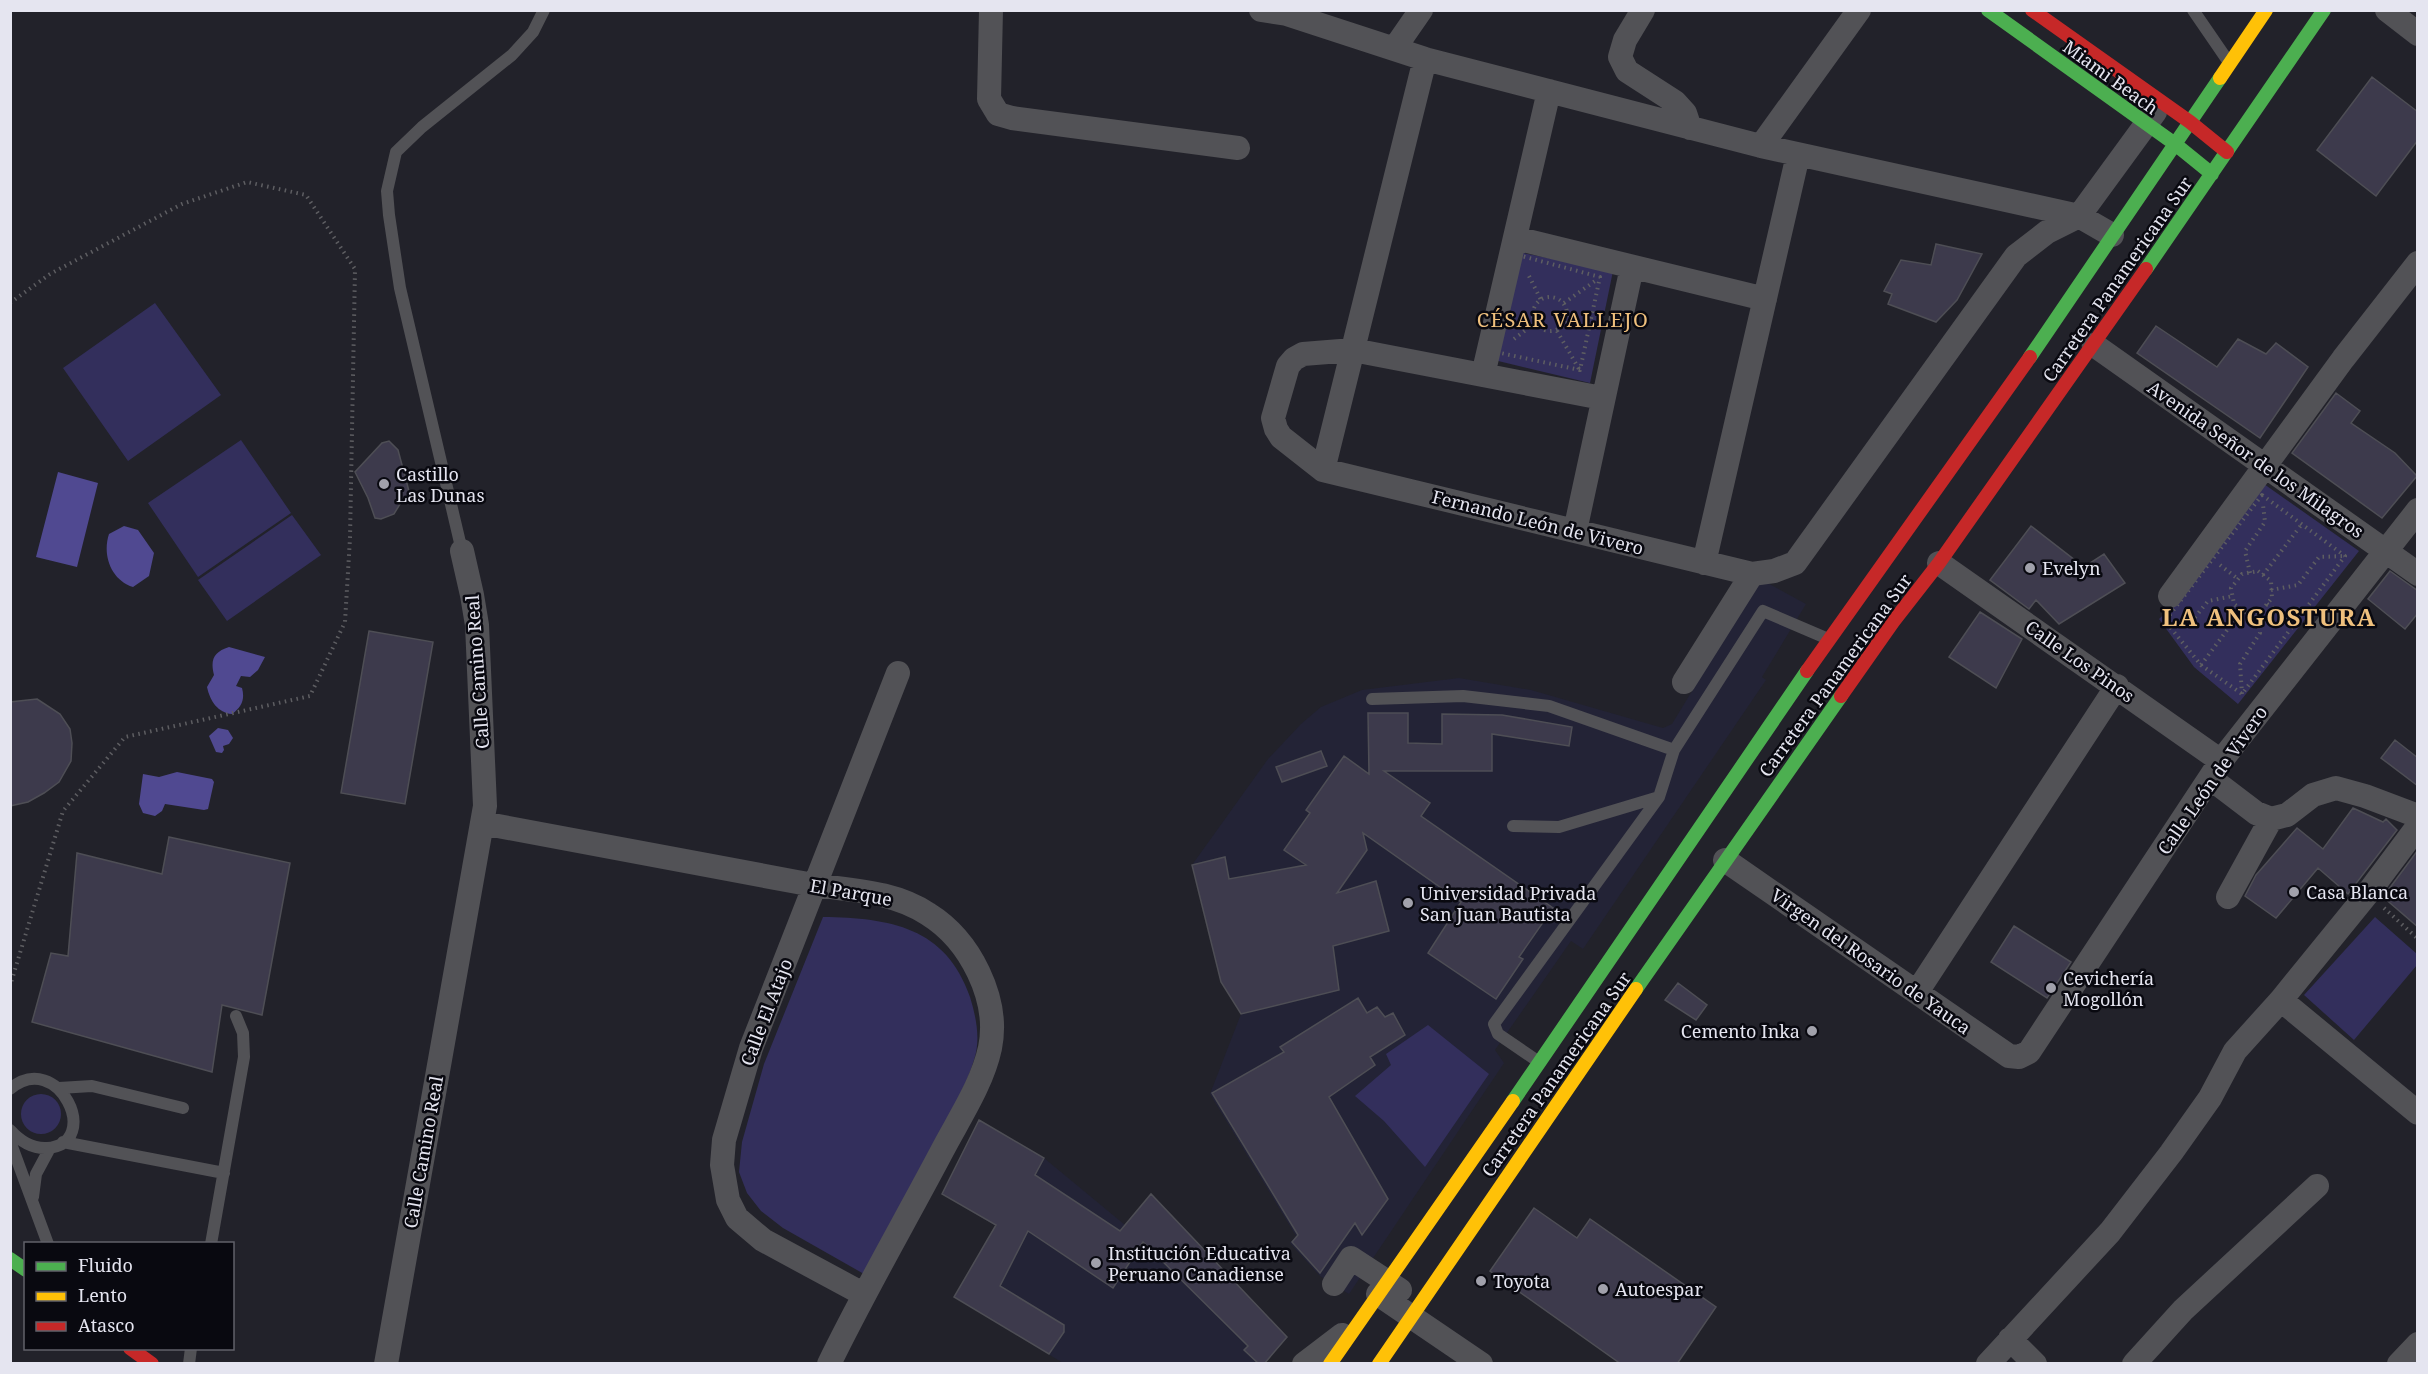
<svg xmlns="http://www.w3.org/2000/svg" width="2428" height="1374" viewBox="0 0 2428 1374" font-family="'Noto Serif',serif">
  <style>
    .built { fill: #232336 }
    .green { fill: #332f5c }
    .water { fill: #504991 }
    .building { fill: #3d3a4c; stroke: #4e4e55; stroke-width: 1.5 }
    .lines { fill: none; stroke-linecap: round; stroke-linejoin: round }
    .path { stroke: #5e5e62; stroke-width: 4; stroke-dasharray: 1.5 4.5; stroke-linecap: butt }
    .lane { stroke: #525256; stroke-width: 12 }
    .street { stroke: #525256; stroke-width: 24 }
    .fast { stroke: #4caf50; stroke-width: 14 }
    .slow { stroke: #ffc107; stroke-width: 14 }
    .jam { stroke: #c62828; stroke-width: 14 }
    .poi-dot { fill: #a1a1ab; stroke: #090910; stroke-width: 2 }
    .labels { text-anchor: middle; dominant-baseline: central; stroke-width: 5; stroke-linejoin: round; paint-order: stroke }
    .street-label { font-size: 18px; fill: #e5e5f0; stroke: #090910 }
    .poi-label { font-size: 18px; fill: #e5e5f0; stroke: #090910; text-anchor: start }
    .neighbourhood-label { font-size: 20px; letter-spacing: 1.5px; fill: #efc07d; stroke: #090910 }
    .district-label { font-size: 24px; font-weight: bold; letter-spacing: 1.5px; fill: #efc07d; stroke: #090910 }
  </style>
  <rect width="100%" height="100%" fill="#22222a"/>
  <path class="built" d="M1760,579L1806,604L1762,677L1766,680L1583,949L1571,941L1495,1050L1504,1063L1349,1294L1320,1276L1290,1243L1296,1236L1210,1094L1241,1014L1221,982L1192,865L1268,759L1301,724L1321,707L1362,690L1459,678L1531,690L1663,728L1672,724Z
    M979,1120L1044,1158L1125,1225L1151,1194L1287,1337L1264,1363H1063L954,1297L996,1226L942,1194Z"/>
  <path class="green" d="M1518,252L1613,271L1590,383L1490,359Z
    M155,303L221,395L128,461L63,368Z
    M241,440L291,513L198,577L148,503Z
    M2264,484L2359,551L2238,704L2194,667L2159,619L2174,605Z
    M292,515L321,555L227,621L198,580Z
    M823,917C890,918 946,927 970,997C976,1017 981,1039 974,1060C965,1090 947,1118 932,1146C910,1188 887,1231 864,1274L783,1228L761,1211L747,1193L739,1172L742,1142L764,1064Z
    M2375,917L2417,954V965L2354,1040L2304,995Z
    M1428,1025L1489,1074L1425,1167L1384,1121L1355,1096L1391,1065L1386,1054Z
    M21 1114a20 20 0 1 1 40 0a20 20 0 1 1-40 0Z"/>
  <path class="water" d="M58,472L98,483L77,567L36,557Z
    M124,526L138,530L154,553L149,576L133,587C111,580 102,555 109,534Z
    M229,647L265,657L258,670L250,677L241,676L236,686L242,688C245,699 242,707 232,714C218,713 210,701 207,687L214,675C210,659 214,652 229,647Z
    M218,728L228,730L233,738L229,744L223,746L224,750L222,753L216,752L209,736Z
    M177,772L212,779L214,782L208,809L204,810L165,804L162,811L155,816L143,813L139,804L143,774L159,777Z"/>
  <path class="building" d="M2372,77L2418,112V140L2376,196L2317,150Z
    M1936,244L1982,254L1957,300L1936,322L1888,304L1892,294L1884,291L1901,260L1931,265Z
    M2156,326L2217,367L2238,339L2266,354L2276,343L2308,367L2260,438L2137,353Z
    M2336,393L2360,411L2351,423L2395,453L2417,476L2382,518L2292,453Z
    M389,441L398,450L410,495L403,499L394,514L381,519L375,518L368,498L355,472L382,443Z
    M2031,526L2084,567L2104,554L2125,583L2059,624L2036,600L2029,609L1990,580Z
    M2390,571L2418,591V613L2405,629L2368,599Z
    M1980,612L2022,639L1996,688L1949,657Z
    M369,631L433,642L405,804L341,793Z
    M37,699L60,714L70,729L72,743L71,761L59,782L44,793L28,802L10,806V702Z
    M1368,713H1408V743L1442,744V714L1502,715L1572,727L1569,746L1492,734V771H1384L1430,803L1421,816L1553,908L1519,957L1523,959L1496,999L1428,953L1461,902L1363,833L1367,850L1337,893L1376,881L1389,931L1333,946L1339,990L1241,1014L1221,982L1192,865L1225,857L1229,879L1306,865L1284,850L1310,813L1306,810L1344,756L1369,774Z
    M2395,740L2418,758V786L2381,758Z
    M1321,751L1327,766L1282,782L1276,767Z
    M2353,808L2383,822L2386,819L2397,830L2348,894L2318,868L2276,918L2245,896L2256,875L2297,828L2323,849Z
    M169,837L290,863L262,1015L222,1005L212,1072L32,1022L51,953L68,956L77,853L162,874Z
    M2418,850V927L2383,897Z
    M2014,926L2071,962L2047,998L1991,962Z
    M1678,983L1707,1005L1696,1020L1665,1000Z
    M1358,998L1367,1013L1377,1007L1385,1017L1393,1013L1405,1035L1370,1057L1375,1065L1329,1097L1388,1199L1362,1235L1355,1223L1320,1273L1292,1242L1298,1235L1212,1093L1284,1052L1280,1047Z
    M979,1120L1044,1158L1035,1175L1120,1231L1151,1194L1287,1337L1264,1364H1259L1244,1350L1248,1346L1143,1242L1113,1288L1028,1231L1000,1286L1064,1325V1332L1049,1354L954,1297L996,1225L942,1194Z
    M1534,1208L1577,1238L1590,1219L1716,1307L1677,1364H1621L1490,1271Z"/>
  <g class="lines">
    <path class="path" d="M1518,255L1600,277L1580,370L1496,352Z
      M1529,276L1541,300
      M1533 314a17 17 0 1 1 34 0a17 17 0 1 1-34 0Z
      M10,303L50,274L182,204L247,182L306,195L355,269L350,538L345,622L310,696L125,737L63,811L10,986
      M1564,303L1595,281
      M1557,331L1579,369
      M1514,339L1535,323
      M2262,495L2345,556L2242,694L2201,665L2165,621Z
      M2220,565L2238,579
      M2258,571L2271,581L2272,598L2262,610L2248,614L2234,604L2231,588L2242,574Z
      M2250,573L2245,551L2265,522L2263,505
      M2263,575L2302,524
      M2271,590L2298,585L2319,557L2345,556
      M2267,604L2294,623
      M2169,625L2188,626L2208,601L2233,596
      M2201,665L2242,610
      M2242,694L2240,664L2260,633L2256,612
      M2384,908L2418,939"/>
    <path class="lane" d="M2193,10L2228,61
      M462,551L400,288L389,215L387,191L396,152L422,127L512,55L533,32L544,10
      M1372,699L1463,696L1549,706L1674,750
      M1513,826L1559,827L1659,797
      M1539,1062L1498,1034L1494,1024L1659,797L1674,750L1763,611L1826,638
      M59,1088L92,1086L183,1108
      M10,1089C58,1048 104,1144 47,1148C32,1149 20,1141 10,1130
      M10,1141L48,1244
      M63,1142L224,1173
      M33,1197L36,1174L50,1148
      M211,1244L244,1057L243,1033L236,1016
      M189,1364L191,1348"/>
    <path class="street" d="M991,10L989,99L998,114L1012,118L1238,148
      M1261,10L1287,14L1425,59L1761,146L2079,216L2112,235
      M1643,10L1625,40L1620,57L1627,71L1675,102L1685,113L1690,128
      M2387,10L2418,34
      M1394,49L1421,10
      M1761,146L1859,10
      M1515,238L1765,299
      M2094,345L2418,574
      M1483,375L1549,91
      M1602,398L1353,350L1303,354L1294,359L1288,366L1273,418L1276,429L1281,437L1323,470L1752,574L1774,571L1795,563L2016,256L2047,232L2079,216L2155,112
      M1323,470L1425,59
      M1575,531L1632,267
      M1704,563L1798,155
      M1939,563L2221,761
      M2170,596L2343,359L2418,263
      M1684,682L1752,574
      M2210,778L2256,813L2271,819L2287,815L2313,795L2336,788L2365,796L2418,816
      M482,823C587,843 692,863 797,882C841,891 889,888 928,914C970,940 1000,999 990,1048C982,1085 958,1120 941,1153C904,1223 864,1292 829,1364
      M1725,860L2009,1056L2019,1057L2029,1052L2221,761L2418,510
      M2228,897L2271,819
      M1917,992L2117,686
      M2281,1000L2418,1113
      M1334,1284L1351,1258L1400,1290
      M863,1294L763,1240L737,1218L728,1200L722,1165L724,1140L751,1048L898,673
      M1378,1294L1481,1364
      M2010,1339L2035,1364
      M386,1364L485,806L477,625L472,595L462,551
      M1304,1364L1342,1335
      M1988,1364L2110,1232L2171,1153L2210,1098L2235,1051L2281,1000L2368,893L2418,826
      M2134,1364L2183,1310L2317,1186
      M2399,1364L2418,1344"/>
    <path class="fast" d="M1988,10L2175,144L2212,174
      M2146,269L2324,10
      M2030,357L2220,78
      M1636,989L1841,696
      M1513,1101L1807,671
      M10,1259L26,1270"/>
    <path class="slow" d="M2220,78L2266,10
      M1330,1364L1513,1101
      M1379,1364L1636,989"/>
    <path class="jam" d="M2032,10L2190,122L2227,152
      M1807,671L2030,357
      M1841,696L1893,622L1939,563L2146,269
      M130,1348L152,1364"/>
  </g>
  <g class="poi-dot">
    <circle cx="384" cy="484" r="6"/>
    <circle cx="2030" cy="568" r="6"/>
    <circle cx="2294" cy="892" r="6"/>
    <circle cx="1408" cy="903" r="6"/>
    <circle cx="2051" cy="988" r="6"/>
    <circle cx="1812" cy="1031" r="6"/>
    <circle cx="1096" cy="1263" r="6"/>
    <circle cx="1481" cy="1281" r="6"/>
    <circle cx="1603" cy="1289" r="6"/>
  </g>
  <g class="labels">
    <g class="street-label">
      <text transform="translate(2111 77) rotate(36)">Miami Beach</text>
      <text transform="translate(2117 279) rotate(-55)">Carretera Panamericana Sur</text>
      <text transform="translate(2256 459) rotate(35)">Avenida Señor de los Milagros</text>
      <text transform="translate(1538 522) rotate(14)">Fernando León de Vivero</text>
      <text transform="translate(2080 661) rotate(35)">Calle Los Pinos</text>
      <text transform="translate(477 672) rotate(-94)">Calle Camino Real</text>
      <text transform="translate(1835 675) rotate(-54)">Carretera Panamericana Sur</text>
      <text transform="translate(2212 780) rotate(-55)">Calle León de Vivero</text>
      <text transform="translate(851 892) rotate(10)">El Parque</text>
      <text transform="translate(1871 961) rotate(35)">Virgen del Rosario de Yauca</text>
      <text transform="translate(766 1012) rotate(-69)">Calle El Atajo</text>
      <text transform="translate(1556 1074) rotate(-55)">Carretera Panamericana Sur</text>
      <text transform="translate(423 1152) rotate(-80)">Calle Camino Real</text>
    </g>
    <g class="poi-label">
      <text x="396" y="474">Castillo<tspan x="396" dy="21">Las Dunas</tspan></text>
      <text x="2042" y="568">Evelyn</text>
      <text x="2306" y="892">Casa Blanca</text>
      <text x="1420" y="893">Universidad Privada<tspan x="1420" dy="21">San Juan Bautista</tspan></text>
      <text x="2063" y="978">Cevichería<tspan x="2063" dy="21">Mogollón</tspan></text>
      <text x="1800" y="1031" text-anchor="end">Cemento Inka</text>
      <text x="1108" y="1253">Institución Educativa<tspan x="1108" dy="21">Peruano Canadiense</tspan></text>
      <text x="1493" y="1281">Toyota</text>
      <text x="1615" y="1289">Autoespar</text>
    </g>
    <g class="neighbourhood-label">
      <text x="1563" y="319">CÉSAR VALLEJO</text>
    </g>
    <g class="district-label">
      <text x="2269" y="616">LA ANGOSTURA</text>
    </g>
  </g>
  <rect width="2428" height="1374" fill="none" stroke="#e5e5f0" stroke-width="24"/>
  <rect x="24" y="1242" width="210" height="108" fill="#090910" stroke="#61616a" stroke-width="1.5"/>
  <rect x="36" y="1262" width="30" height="9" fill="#4caf50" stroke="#61616a" stroke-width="1.5"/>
  <text x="78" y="1272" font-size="18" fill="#e5e5f0">Fluido</text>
  <rect x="36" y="1292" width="30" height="9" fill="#ffc107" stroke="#61616a" stroke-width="1.5"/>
  <text x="78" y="1302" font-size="18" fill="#e5e5f0">Lento</text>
  <rect x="36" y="1322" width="30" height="9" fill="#c62828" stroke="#61616a" stroke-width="1.5"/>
  <text x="78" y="1332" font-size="18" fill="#e5e5f0">Atasco</text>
</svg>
